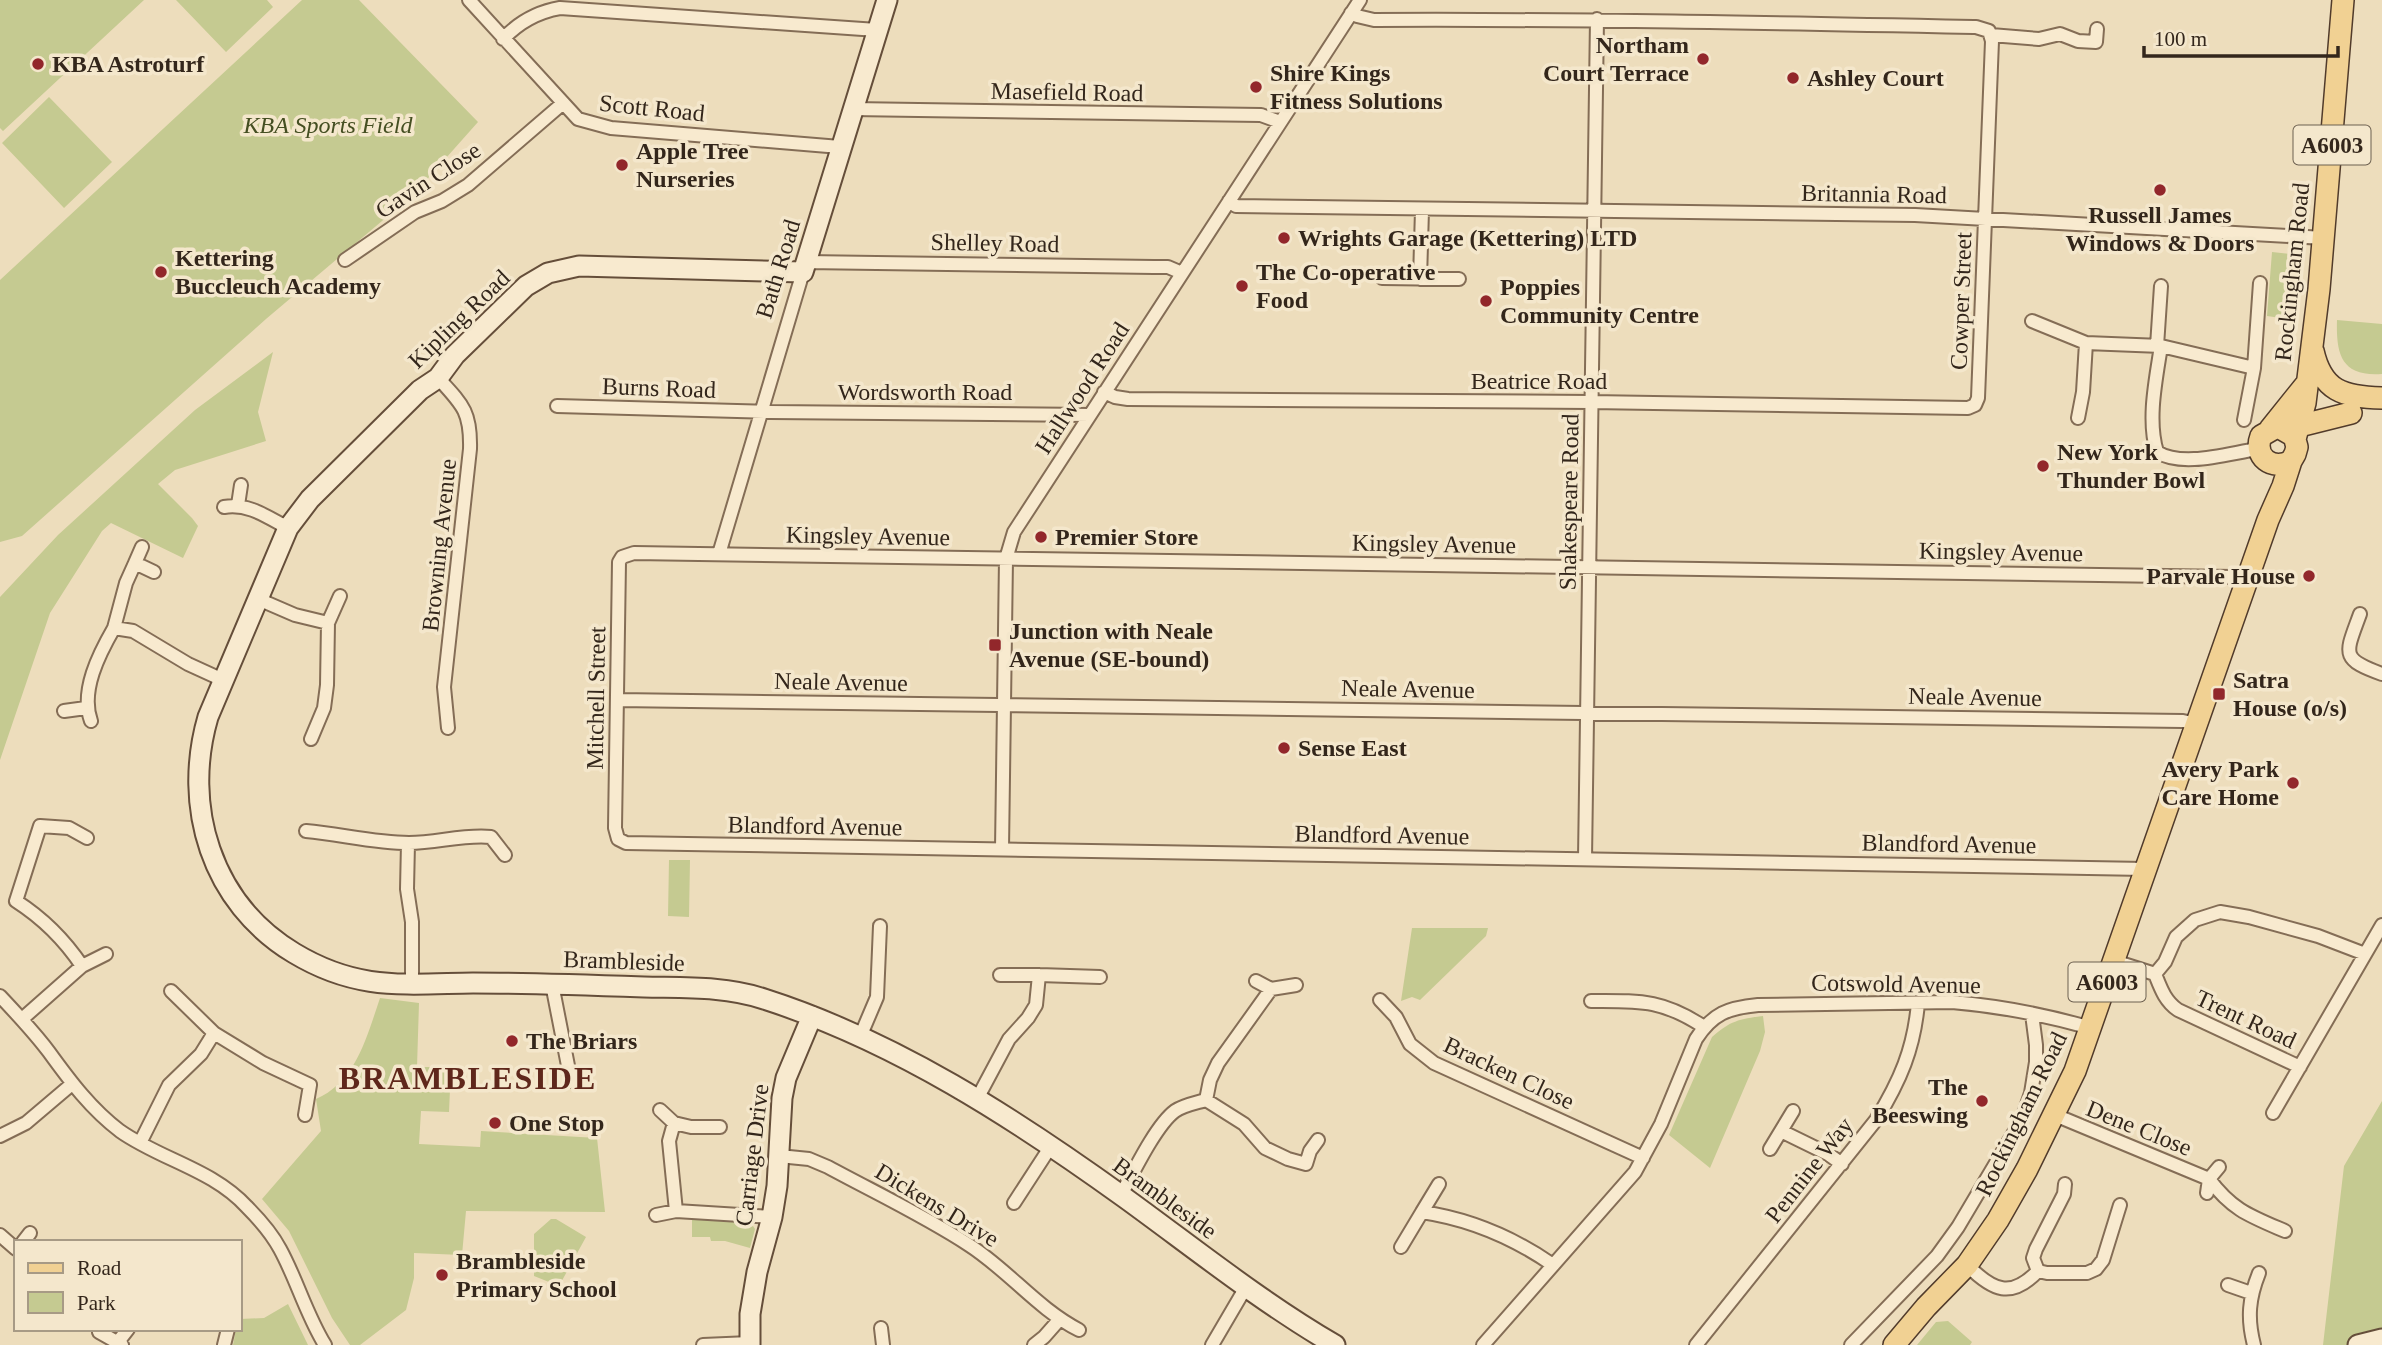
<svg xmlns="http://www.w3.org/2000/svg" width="2382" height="1345" viewBox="0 0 2382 1345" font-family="Georgia,serif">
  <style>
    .green { fill: #c5ca91 }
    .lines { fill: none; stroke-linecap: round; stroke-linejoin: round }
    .street-casing { stroke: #846d56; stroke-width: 16 }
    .secondary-casing { stroke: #654e3a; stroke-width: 23 }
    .primary-casing { stroke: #513b2b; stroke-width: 24 }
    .street { stroke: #f8eacf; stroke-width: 12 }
    .secondary { stroke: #f8eacf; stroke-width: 19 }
    .primary { stroke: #f1d193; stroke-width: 21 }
    .poi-dot { fill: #92272b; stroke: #f4e7cc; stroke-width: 2.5 }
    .labels { text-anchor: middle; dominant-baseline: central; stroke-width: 7; stroke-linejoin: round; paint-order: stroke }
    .shield { fill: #f4e7cc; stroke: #6d6050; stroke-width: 2 }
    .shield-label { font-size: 23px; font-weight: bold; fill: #33261b }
    .poi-label { font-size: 24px; font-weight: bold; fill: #33261b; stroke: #f4e7cc; text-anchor: start }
    .street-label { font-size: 24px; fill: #33261b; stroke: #f4e7cc }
    .park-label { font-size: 24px; font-style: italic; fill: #454f22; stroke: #f4e7cc }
    .district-label { font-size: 32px; font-weight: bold; letter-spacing: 2px; fill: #5f271b; stroke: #f4e7cc }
  </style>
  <rect width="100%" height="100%" fill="#edddbc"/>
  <path class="green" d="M0,0H144L3,131L0,128Z
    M176,0H267L273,7L226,52Z
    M302,0H359L478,122L414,194L266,319L22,536L0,542V280Z
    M49,97L112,162L64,208L2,143Z
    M2272,252L2301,255L2296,320L2267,316Z
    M2337,320L2382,324V374C2341,377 2336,354 2337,320Z
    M273,352L258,412L266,441L175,470L158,484L192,518L198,526L183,558L111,523L102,531L50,613L0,760V597L58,535L195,410Z
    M669,860H690L689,917L668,916Z
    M1412,928H1488L1486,936L1420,1000L1412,997L1401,1001Z
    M380,998L419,1003L417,1067H451L449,1112L421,1111L419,1144L480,1147L481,1131L597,1138L605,1212L466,1211L462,1255L414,1253V1278L406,1310L360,1345H350L332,1318L289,1231L262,1199L321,1131L316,1099C356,1082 367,1036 380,998Z
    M1763,1016L1765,1032L1760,1051L1710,1168L1669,1135L1712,1037C1730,1021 1739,1019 1763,1016Z
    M2382,1101V1328L2359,1333L2350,1345H2323L2344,1166Z
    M551,1219H556L586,1237L559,1286L534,1276V1234Z
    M692,1219L751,1223L755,1229L750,1248L725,1241H711L710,1237H692Z
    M288,1304L308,1345H233L236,1329H240V1319L264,1318Z
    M1948,1321L1972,1342L1970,1345H1917L1936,1322Z"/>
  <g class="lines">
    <defs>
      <path id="street" d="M469,0L578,119L611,128L840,147
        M1991,35L2039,39L2060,34L2078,41L2096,42L2097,29
        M503,39C519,22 537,12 560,8L877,30
        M852,109L1261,115L1280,122
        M1229,201L1236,206L1915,215L2324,238
        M345,260L415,212L442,201L468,185L562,104
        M806,262L1154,267H1168L1182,273
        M1382,278L1459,279
        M1420,279L1422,210
        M2032,321L2086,343L2161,346L2254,368L2244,420
        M2157,346L2161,286
        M2161,346C2156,379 2147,420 2157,452C2183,468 2229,453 2258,449
        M2254,368L2260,283
        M438,378C463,405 471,412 470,449L444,687L448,728
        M1104,392L1115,397L1128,399L1591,402L1968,408L1975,405L1978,398L1992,41L1989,31L1976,27C1775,23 1575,19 1374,20L1357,16L1351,13
        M557,406L771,412L1090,415
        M2078,418L2083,392L2086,343
        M238,505L241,485
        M224,507C249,503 267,517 288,528
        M719,554L803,272
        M135,563L142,547
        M258,599L295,615L328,623L327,685L324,708L311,739
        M2360,614C2346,653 2339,659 2382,674
        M328,623L340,596
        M114,628L126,583L135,563L154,572
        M618,700L2183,721L2197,724
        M64,711L86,708
        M91,721C80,691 99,654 114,628L133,631L188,664L223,680
        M306,831C340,834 375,843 409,843C437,843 464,834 491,837L505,855
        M408,843L407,889L412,922V984
        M1002,849L1006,559L1014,532L1360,0
        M1585,859L1597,19
        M2145,869L626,843L618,839L615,828L619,562L622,557L634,553L2234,577L2247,581
        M2114,961L2155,974C2161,989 2165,1001 2178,1010L2300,1067
        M82,966L106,954
        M2155,974L2165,962L2176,937L2195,920L2220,912L2249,917L2318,936L2365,954
        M1039,975L1100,977
        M1256,981L1271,989L1296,985
        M552,984L571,1081
        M1271,989L1218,1063L1210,1080L1206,1100L1244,1124L1265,1148L1288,1159L1306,1164L1310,1151L1318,1140
        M171,991L214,1033
        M0,996C17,1014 34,1032 49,1052C70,1081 91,1109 120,1131C161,1160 212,1169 247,1207C259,1219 272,1234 280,1249C297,1280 306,1314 325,1345
        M1380,1000L1396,1017L1410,1044L1434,1063L1643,1158
        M1591,1001C1639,1001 1662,999 1704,1027
        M22,1019L82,966C64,939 44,919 16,901L40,826L69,828L87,838
        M860,1037L877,997L880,926
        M977,1099L1009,1039L1028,1018L1036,1005L1039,975H1000
        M660,1110L674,1123L669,1141L676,1211L772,1217
        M2273,1113L2382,925
        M2055,1115L2209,1179C2232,1210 2250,1216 2285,1231
        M674,1123L691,1127H720
        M1781,1131L1828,1154L1842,1164
        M0,1136L26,1123L72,1084
        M140,1143L169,1085L201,1054L214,1033L263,1063L310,1085L305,1115
        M1770,1149L1793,1111
        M779,1156L809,1159L828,1167C874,1192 925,1216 969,1245C1008,1270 1038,1309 1079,1330
        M2207,1193L2209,1179L2219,1167
        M1121,1195C1133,1173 1156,1125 1175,1111C1184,1105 1196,1103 1206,1100
        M1014,1203L1051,1146
        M1422,1212L1439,1184
        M656,1215L676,1211
        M0,1235L16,1249
        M23,1242L30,1233
        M1401,1247L1422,1212C1469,1219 1514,1238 1553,1265
        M1967,1265C1993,1291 2011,1299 2038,1271L2033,1258L2036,1249L2064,1194L2065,1184
        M2038,1271L2047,1273H2087L2096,1269L2103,1260L2120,1205
        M2228,1285L2251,1293
        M881,1328L883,1345
        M99,1332L122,1345
        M118,1342L128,1329
        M224,1345L228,1329
        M703,1345L750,1343
        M1034,1345L1044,1337L1059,1320
        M1212,1345L1246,1287
        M1483,1345L1635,1172L1661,1124L1696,1039C1713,1013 1728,1008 1758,1005L1952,1002C1999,1006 2046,1015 2091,1028
        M1696,1345L1876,1120C1900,1081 1914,1049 1918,1003
        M1851,1345L1937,1256L1958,1227L2022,1119L2031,1093L2036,1062V1045L2032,1014
        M2254,1345C2247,1318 2249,1298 2259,1273"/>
      <path id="secondary" d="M887,0L803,272L579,266L548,273L526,286L455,355L438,378L420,390L310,499L288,528L208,717C182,806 211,903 294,953C357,991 403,984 473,983C530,983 587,985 644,987C684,988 725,986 764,999C895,1041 1014,1118 1125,1198C1194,1248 1261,1302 1335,1345
        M750,1345V1314L757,1272L772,1217L777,1186L782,1098L786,1078L812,1016
        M2358,1345L2382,1339"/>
      <path id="primary" d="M2313,351C2322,391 2343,397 2382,398
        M2270,429L2307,383
        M2295,439L2305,403L2319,289L2343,0
        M2291,461C2272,471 2253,457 2261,436L2275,428L2299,426L2351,413
        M1894,1345L1926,1307L1967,1265L1998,1220L2027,1169L2075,1071L2268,520L2283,486L2291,461L2295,454L2297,447L2294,436L2280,428"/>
    </defs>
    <use href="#street" class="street-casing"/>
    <use href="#secondary" class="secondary-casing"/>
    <use href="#primary" class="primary-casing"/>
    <use href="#street" class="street"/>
    <use href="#secondary" class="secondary"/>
    <use href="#primary" class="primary"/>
  </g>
  <g class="poi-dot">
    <circle cx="1703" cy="59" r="7"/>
    <circle cx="38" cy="64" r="7"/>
    <circle cx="1793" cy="78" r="7"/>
    <circle cx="1256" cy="87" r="7"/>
    <circle cx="622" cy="165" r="7"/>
    <circle cx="2160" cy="190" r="7"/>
    <circle cx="1284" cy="238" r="7"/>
    <circle cx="161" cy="272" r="7"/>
    <circle cx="1242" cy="286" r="7"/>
    <circle cx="1486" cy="301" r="7"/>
    <circle cx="2043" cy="466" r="7"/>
    <circle cx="1041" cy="537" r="7"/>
    <circle cx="2309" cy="576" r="7"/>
    <rect x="988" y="638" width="14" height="14" rx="3.5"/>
    <rect x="2212" y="687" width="14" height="14" rx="3.5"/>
    <circle cx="1284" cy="748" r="7"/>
    <circle cx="2293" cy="783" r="7"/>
    <circle cx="512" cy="1041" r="7"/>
    <circle cx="1982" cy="1101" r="7"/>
    <circle cx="495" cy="1123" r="7"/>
    <circle cx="442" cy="1275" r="7"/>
  </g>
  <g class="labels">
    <g class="shield">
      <rect x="2293.5" y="125.5" width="77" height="39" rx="5"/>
      <rect x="2068.5" y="962.5" width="77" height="39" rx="5"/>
    </g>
    <g class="shield-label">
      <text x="2332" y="145">A6003</text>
      <text x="2107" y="982">A6003</text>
    </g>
    <g class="poi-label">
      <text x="1689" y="45" text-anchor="end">Northam<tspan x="1689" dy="28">Court Terrace</tspan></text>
      <text x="52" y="64">KBA Astroturf</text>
      <text x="1270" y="73">Shire Kings<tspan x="1270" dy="28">Fitness Solutions</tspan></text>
      <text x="1807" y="78">Ashley Court</text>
      <text x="636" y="151">Apple Tree<tspan x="636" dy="28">Nurseries</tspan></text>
      <text x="2160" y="215" text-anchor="middle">Russell James<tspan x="2160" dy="28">Windows &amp; Doors</tspan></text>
      <text x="1298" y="238">Wrights Garage (Kettering) LTD</text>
      <text x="175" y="258">Kettering<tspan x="175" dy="28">Buccleuch Academy</tspan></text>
      <text x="1256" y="272">The Co-operative<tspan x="1256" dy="28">Food</tspan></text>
      <text x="1500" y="287">Poppies<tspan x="1500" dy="28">Community Centre</tspan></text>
      <text x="2057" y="452">New York<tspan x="2057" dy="28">Thunder Bowl</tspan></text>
      <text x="1055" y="537">Premier Store</text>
      <text x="2295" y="576" text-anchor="end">Parvale House</text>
      <text x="1009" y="631">Junction with Neale<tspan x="1009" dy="28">Avenue (SE-bound)</tspan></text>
      <text x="2233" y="680">Satra<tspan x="2233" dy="28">House (o/s)</tspan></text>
      <text x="1298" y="748">Sense East</text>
      <text x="2279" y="769" text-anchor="end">Avery Park<tspan x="2279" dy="28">Care Home</tspan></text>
      <text x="526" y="1041">The Briars</text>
      <text x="1968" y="1087" text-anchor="end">The<tspan x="1968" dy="28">Beeswing</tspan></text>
      <text x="509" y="1123">One Stop</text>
      <text x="456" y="1261">Brambleside<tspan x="456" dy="28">Primary School</tspan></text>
    </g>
    <g class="street-label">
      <text transform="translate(1067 92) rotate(1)">Masefield Road</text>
      <text transform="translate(652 108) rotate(6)">Scott Road</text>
      <text transform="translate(428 180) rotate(-33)">Gavin Close</text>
      <text transform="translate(1874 194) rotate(1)">Britannia Road</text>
      <text transform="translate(995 243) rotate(1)">Shelley Road</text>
      <text transform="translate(778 269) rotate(-73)">Bath Road</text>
      <text transform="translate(2292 272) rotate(-84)">Rockingham Road</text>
      <text transform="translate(1961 301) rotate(-88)">Cowper Street</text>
      <text transform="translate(459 319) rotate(-44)">Kipling Road</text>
      <text x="1539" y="381">Beatrice Road</text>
      <text transform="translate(659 388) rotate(2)">Burns Road</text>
      <text transform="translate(1082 388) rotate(-57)">Hallwood Road</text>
      <text x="925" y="392">Wordsworth Road</text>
      <text transform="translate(1569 502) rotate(-89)">Shakespeare Road</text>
      <text transform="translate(868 536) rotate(1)">Kingsley Avenue</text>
      <text transform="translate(1434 544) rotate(1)">Kingsley Avenue</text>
      <text transform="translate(439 545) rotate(-84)">Browning Avenue</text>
      <text transform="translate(2001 552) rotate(1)">Kingsley Avenue</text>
      <text transform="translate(841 682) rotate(1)">Neale Avenue</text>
      <text transform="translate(1408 689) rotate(1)">Neale Avenue</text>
      <text transform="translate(1975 697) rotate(1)">Neale Avenue</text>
      <text transform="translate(596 698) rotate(-89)">Mitchell Street</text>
      <text transform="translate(815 826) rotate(1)">Blandford Avenue</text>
      <text transform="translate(1382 835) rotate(1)">Blandford Avenue</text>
      <text transform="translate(1949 844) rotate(1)">Blandford Avenue</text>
      <text transform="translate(624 961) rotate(2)">Brambleside</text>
      <text transform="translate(1896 984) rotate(1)">Cotswold Avenue</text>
      <text transform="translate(2246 1019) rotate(25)">Trent Road</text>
      <text transform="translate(1509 1073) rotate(25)">Bracken Close</text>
      <text transform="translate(2021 1114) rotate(-64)">Rockingham Road</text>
      <text transform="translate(2139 1128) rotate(22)">Dene Close</text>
      <text transform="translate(752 1155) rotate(-83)">Carriage Drive</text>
      <text transform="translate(1809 1170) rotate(-52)">Pennine Way</text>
      <text transform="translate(1165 1198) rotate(36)">Brambleside</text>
      <text transform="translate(937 1205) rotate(31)">Dickens Drive</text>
    </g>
    <g class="park-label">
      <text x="328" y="125">KBA Sports Field</text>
    </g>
    <g class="district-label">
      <text x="468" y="1078">BRAMBLESIDE</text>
    </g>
  </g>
  <rect x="14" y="1240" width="228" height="91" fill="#f4e7cc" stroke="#a79a85" stroke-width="2"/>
  <rect x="28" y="1263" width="35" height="10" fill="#f1d193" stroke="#a79a85" stroke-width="2"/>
  <text x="77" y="1275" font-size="21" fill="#33261b">Road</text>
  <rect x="28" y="1292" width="35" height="21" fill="#c5ca91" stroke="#a79a85" stroke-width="2"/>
  <text x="77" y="1310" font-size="21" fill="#33261b">Park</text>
  <path d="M2144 46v10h194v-10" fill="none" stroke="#33261b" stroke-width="3.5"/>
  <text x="2154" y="46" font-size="21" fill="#33261b" stroke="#f4e7cc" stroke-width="5" paint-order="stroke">100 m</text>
</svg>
